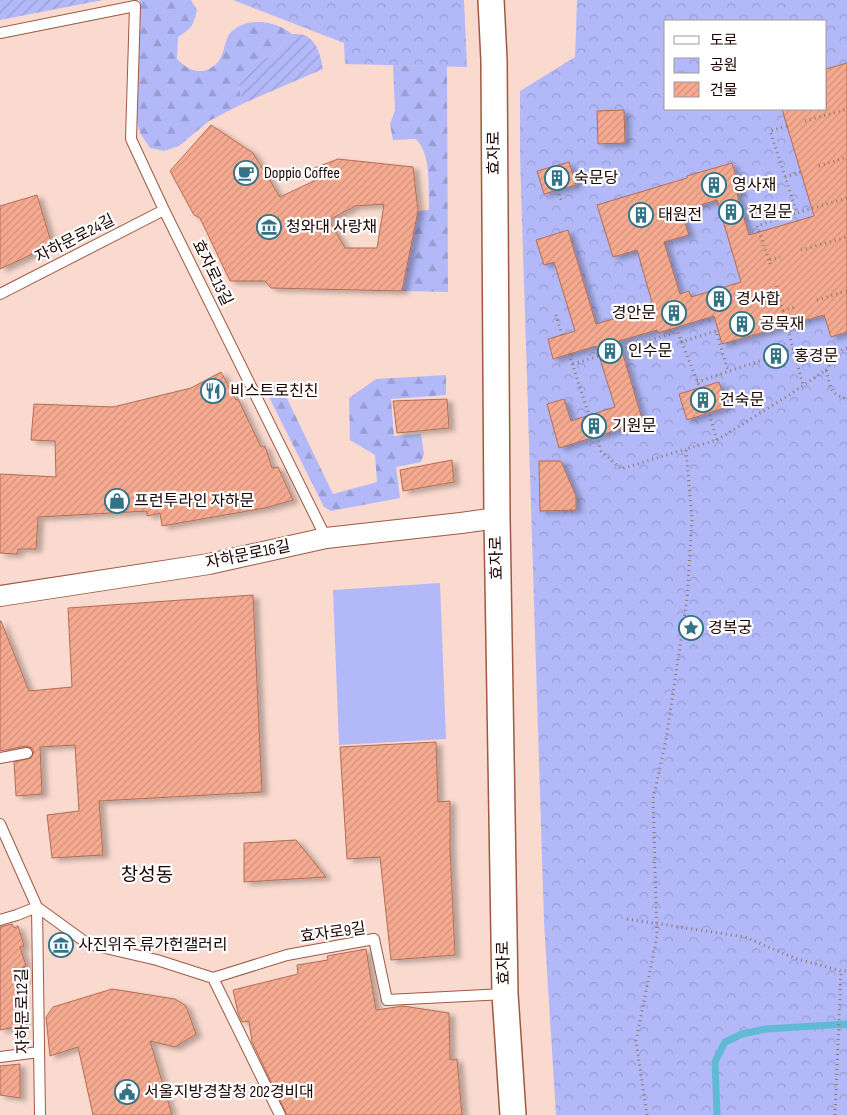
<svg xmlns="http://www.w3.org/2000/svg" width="847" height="1115" viewBox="0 0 847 1115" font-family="'Sofia Sans Condensed','Noto Sans KR',sans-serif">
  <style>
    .grass { fill: #b3b9f8 }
    .forest { fill: url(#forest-firs) }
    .park { fill: url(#park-crowns); fill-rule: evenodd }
    .garden { fill: url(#garden-furrows) }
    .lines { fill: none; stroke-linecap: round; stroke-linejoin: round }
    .stream { stroke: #61bad4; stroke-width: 7 }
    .building { fill: url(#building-hatch); stroke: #b36d55; fill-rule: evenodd; filter: url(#shadow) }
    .service-casing { stroke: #9d5941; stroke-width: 12 }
    .minor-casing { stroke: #9d5941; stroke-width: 22 }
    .tertiary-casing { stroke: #9d5941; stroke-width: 28 }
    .path { stroke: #90746d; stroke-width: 3; stroke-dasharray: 1 4; stroke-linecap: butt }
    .service { stroke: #fff; stroke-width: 10 }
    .minor { stroke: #fff; stroke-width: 20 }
    .tertiary { stroke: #fff; stroke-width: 25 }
    .labels { text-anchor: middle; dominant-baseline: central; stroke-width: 4.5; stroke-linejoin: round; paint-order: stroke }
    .street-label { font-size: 16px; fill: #1b0300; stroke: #fff }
    .poi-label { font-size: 16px; fill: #1b0300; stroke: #fff; text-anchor: start }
    .quarter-label { font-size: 19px; fill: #1b0300; stroke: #fff }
  </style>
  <defs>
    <pattern id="forest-firs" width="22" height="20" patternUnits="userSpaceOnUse" patternTransform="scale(1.25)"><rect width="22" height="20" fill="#b3b9f8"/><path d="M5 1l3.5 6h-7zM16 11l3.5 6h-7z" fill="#999dd3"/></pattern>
    <pattern id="park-crowns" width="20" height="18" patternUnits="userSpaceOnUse" patternTransform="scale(1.25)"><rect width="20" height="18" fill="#b3b9f8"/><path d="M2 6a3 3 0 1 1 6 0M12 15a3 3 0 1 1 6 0" fill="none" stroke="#999dd3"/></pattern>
    <pattern id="garden-furrows" width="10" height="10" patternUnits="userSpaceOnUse" patternTransform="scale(1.25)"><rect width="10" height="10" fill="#b3b9f8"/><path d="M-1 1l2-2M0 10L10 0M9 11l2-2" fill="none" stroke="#999dd3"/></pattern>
    <pattern id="building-hatch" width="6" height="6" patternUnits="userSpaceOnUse" patternTransform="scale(1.25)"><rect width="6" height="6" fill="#f5aa90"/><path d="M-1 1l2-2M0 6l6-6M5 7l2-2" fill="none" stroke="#d1917a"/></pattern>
    <filter id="shadow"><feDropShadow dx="5.5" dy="3" stdDeviation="2.5" flood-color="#0004"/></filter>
  </defs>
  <rect width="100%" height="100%" fill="#fadacf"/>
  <path class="grass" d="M440,583L446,739L339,745L333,590Z"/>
  <path class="forest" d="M140,0H191L197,10C194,25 191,29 178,37L177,59C189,71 203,77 217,63C225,55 224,39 231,32C247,16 277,21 292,34L274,55L257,61L239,86L242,104L209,121L179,146L164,151L150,148L140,133L135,114Z
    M393,65L447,66L448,292L402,291L418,211L429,210C428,188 432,156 416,139L393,140L390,124L395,110Z
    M446,375V395L391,399L394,436L421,434L424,454L421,462L396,467L400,498L331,511L324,507L267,393L273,386H281L333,494L377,482L375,455L350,440L349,398L376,379Z"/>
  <path class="park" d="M233,0H464L467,67L345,64L344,43Z
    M577,0H847V1115H556L544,922L520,156V91L575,57ZM666,21H826V109H666Z"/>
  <path class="garden" d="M0,0H103L0,20Z
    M292,34C295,34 300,34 304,35C317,40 321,57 323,69L242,104L239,86L242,71L257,61L274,55Z"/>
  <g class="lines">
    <path class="stream" d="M717,1115L715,1062L725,1042L742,1034L766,1029L847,1024"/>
  </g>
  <path class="building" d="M847,63V332L831,337L824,315L722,344L714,316L658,333L657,330L619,341L643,422L559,448L547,404L564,399L571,421L615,407L596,346L553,359L548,339L575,331L554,262L544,265L536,240L568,230L596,324L650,308L649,303L652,302L637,250L613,257L597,205L687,178V176L732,163L741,193L737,194L749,235L814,216L782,109H826V69ZM717,200L741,282L691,297L689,291L680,294L664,242L689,235L681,211Z
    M624,110L625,143L598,144L597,111Z
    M211,125L253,153L280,197L316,180L309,170L338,159L413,167L418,211L402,291L271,288L265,281H230L200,218L194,215L170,171ZM384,204L377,248H345L329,220L355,206Z
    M569,162L576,185L544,194L537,171Z
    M37,195L52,245L0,269V206Z
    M221,372L236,400L238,399L261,447L265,446L272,468L278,467L293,500L265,508L162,526L160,513L147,516V511L38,517L36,549H18L17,554L0,553V474L56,477L55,441L31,440L34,404L113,407L191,388Z
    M719,382L727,407L687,420L679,394Z
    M447,399L449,428L397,433L393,401Z
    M452,460L454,482L403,491L400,470Z
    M539,461H561L576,496V510L540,511Z
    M253,595L262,792L99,801L103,855L52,858L47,815L79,811L75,745L40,747L42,794L16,796L14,762L31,758L34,752L32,748L26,746L0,751V621H1L29,691L72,687L68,608Z
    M436,742L438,802L450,801V849L455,955L391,960L380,857L347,859L340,747Z
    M296,840L326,877L244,882V843Z
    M12,924L14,928L18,926L24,946L20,947L26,966L23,967L26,979L17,984L25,1025L0,1030V927Z
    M366,949L376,1010L403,1006L449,1013L450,1060L457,1059L462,1115H287L252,1042L249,1021L242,1022L238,1013L233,990L298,974L297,965L328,960L327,956Z
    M112,989L175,999L186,1006L196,1034L175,1047L150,1041L172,1115H93L78,1047L50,1056L46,1017L53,1007Z
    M20,1064V1098L0,1095V1066Z"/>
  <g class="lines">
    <defs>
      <path id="service" d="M0,33L135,6L131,139L164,210L326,538
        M0,294L164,210
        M0,758L27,753
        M0,824L37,907L88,944L157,960L213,978L280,1115
        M0,920L17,915L37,907L40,1115
        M213,978L287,955L374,939L387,1000L505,994
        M0,1057L39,1052"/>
      <path id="minor" d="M0,596L209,564L326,538L461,523L497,518"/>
      <path id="tertiary" d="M491,0L494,60L497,518L505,994L513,1115"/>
    </defs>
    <use href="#service" class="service-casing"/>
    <use href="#minor" class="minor-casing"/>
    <use href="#tertiary" class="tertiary-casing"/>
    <path class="path" d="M805,121L847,109
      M787,126L770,131L797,213L847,198
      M819,166L847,157
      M785,177L801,172
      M559,194L562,202
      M801,250L847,237
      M769,260L757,226L797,213
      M770,264L769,260L780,257
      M776,286L803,385
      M817,300L847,291
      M783,311L795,307
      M556,315L562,335
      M676,328L700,388
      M681,342L716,331L728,371
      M621,349L677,332
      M569,354L589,415
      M778,354L793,349
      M573,364L599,356
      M826,370L843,349L847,348
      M697,382L774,356
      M597,436L601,451L621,469L686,449
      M717,440L786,397L826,370C831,387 828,393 847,399
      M627,919L745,937L794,958L841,971H847
      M647,1115L636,1041L657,936L653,799L666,740L687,599L692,520L686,449L717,440L709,413
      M835,1115L841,971"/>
    <use href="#service" class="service"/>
    <use href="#minor" class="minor"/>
    <use href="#tertiary" class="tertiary"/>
  </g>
  <defs>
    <symbol id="cafe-ring" viewBox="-11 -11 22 22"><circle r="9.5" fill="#fff" stroke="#327386" stroke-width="1.5"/><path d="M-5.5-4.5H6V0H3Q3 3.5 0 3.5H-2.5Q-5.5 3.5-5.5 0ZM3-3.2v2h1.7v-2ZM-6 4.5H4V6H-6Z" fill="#327386"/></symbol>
    <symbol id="building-ring" viewBox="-11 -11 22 22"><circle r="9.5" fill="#fff" stroke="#327386" stroke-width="1.5"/><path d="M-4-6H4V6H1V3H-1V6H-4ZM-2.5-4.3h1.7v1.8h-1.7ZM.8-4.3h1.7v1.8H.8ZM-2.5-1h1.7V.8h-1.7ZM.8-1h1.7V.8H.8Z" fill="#327386"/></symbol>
    <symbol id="museum-ring" viewBox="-11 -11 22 22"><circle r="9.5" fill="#fff" stroke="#327386" stroke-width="1.5"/><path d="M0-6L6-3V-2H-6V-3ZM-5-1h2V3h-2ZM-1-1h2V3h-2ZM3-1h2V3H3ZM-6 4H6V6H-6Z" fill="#327386"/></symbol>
    <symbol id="restaurant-ring" viewBox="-11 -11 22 22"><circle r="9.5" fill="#fff" stroke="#327386" stroke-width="1.5"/><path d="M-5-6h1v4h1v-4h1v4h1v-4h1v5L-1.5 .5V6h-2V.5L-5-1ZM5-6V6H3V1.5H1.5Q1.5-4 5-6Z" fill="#327386"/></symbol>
    <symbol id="shop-ring" viewBox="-11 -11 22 22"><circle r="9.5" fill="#fff" stroke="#327386" stroke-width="1.5"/><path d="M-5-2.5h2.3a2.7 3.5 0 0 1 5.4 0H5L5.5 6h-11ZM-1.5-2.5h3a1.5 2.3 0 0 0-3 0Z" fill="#327386"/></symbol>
    <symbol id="sight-ring" viewBox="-11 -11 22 22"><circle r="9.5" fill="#fff" stroke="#327386" stroke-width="1.5"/><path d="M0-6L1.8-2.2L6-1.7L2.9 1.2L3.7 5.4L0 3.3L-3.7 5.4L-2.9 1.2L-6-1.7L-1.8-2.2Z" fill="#327386"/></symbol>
    <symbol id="civic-ring" viewBox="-11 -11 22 22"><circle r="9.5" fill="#fff" stroke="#327386" stroke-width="1.5"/><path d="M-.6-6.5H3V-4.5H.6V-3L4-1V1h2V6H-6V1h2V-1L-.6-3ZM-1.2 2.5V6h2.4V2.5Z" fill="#327386"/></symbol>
  </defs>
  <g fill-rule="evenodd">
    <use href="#cafe-ring" x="232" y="159" width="28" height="28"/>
    <use href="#building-ring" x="543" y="164" width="28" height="28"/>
    <use href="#building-ring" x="700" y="171" width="28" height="28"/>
    <use href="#building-ring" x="717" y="198" width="28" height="28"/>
    <use href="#building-ring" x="627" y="201" width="28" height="28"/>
    <use href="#museum-ring" x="255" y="213" width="28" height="28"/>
    <use href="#building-ring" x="705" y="285" width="28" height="28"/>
    <use href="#building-ring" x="660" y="299" width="28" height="28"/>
    <use href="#building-ring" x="728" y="310" width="28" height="28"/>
    <use href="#building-ring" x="596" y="337" width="28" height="28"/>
    <use href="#building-ring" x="762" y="342" width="28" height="28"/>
    <use href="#restaurant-ring" x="199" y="377" width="28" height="28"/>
    <use href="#building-ring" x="689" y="386" width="28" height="28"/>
    <use href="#building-ring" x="580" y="412" width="28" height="28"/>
    <use href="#shop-ring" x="103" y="487" width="28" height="28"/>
    <use href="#sight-ring" x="677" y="614" width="28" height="28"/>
    <use href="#museum-ring" x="47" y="931" width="28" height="28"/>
    <use href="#civic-ring" x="113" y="1078" width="28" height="28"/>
  </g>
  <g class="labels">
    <g class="street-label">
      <text transform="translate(494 153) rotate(-90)">효자로</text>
      <text transform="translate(75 239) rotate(-27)">자하문로24길</text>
      <text transform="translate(212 273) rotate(64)">효자로13길</text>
      <text transform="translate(248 555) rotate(-12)">자하문로16길</text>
      <text transform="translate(497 558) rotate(-91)">효자로</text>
      <text transform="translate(333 933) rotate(-8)">효자로9길</text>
      <text transform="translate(504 963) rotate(-91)">효자로</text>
      <text transform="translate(23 1011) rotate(-91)">자하문로12길</text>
    </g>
    <g class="poi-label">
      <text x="264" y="173">Doppio Coffee</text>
      <text x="574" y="178">숙문당</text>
      <text x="732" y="185">영사재</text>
      <text x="748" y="212">건길문</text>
      <text x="658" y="215">태원전</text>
      <text x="286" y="227">청와대 사랑채</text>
      <text x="736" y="299">경사합</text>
      <text x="656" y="313" text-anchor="end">경안문</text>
      <text x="760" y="324">공묵재</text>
      <text x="628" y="351">인수문</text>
      <text x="794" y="356">홍경문</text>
      <text x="230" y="391">비스트로친친</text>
      <text x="720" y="400">건숙문</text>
      <text x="612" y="426">기원문</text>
      <text x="134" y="501">프런투라인 자하문</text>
      <text x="708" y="628">경복궁</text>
      <text x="78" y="945">사진위주 류가헌갤러리</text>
      <text x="144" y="1092">서울지방경찰청 202경비대</text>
    </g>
    <g class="quarter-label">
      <text x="147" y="875">창성동</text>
    </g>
  </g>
  <rect x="664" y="20" width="162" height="90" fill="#ffffff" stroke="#a49a99"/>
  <rect x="674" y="36" width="25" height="8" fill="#ffffff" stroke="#a49a99"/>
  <text x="710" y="45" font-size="15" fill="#1b0300">도로</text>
  <rect x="674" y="58" width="25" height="15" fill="url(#park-crowns)" stroke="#a49a99"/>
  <text x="710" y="70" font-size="15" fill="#1b0300">공원</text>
  <rect x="674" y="82" width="25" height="15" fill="url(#building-hatch)" stroke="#a49a99"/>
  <text x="710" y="95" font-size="15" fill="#1b0300">건물</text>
</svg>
